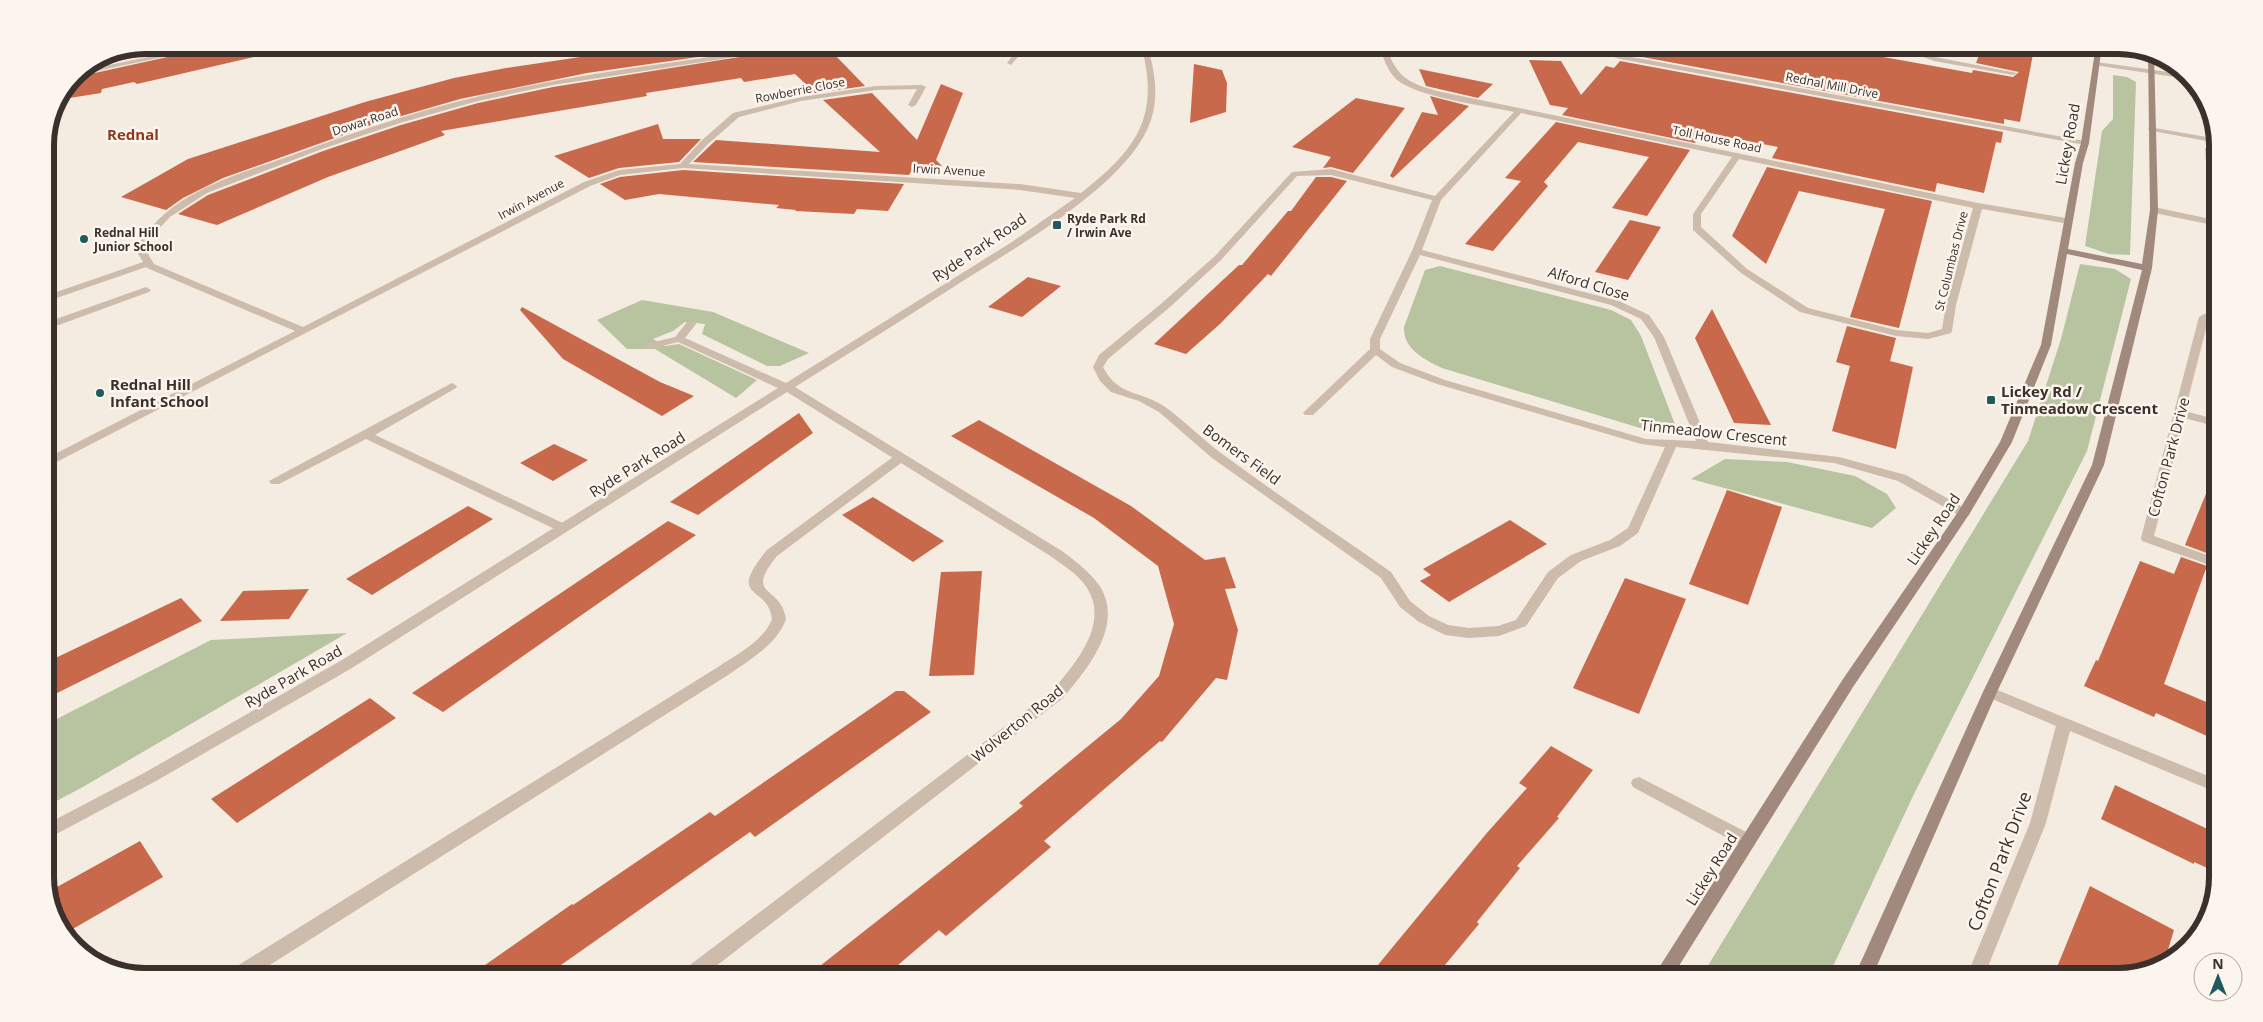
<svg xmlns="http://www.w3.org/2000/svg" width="2263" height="1022" viewBox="0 0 2263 1022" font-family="'Open Sans',sans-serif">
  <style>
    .green { fill: #b8c4a0 }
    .building { fill: #c8694b }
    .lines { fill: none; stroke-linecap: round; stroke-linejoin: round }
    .service { fill: #cdbbac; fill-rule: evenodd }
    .minor { fill: #cdbbac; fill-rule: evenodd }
    .secondary { fill: #a18a7d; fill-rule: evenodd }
    .poi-dot { fill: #1f5a5e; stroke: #fbf5ee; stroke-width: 2 }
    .labels { text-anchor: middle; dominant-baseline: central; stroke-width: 5; stroke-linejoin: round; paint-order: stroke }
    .far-street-label { font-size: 12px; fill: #3b302b; stroke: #fbf5ee }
    .far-poi-label { font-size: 12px; font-weight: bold; fill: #3b302b; stroke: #fbf5ee; text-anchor: start }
    .far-quarter-label { font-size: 15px; font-weight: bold; fill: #8c3b22; stroke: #fbf5ee }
    .street-label { font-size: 15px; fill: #3b302b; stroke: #fbf5ee }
    .poi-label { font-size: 15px; font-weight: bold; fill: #3b302b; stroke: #fbf5ee; text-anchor: start }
    .near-street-label { font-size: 18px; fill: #3b302b; stroke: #fbf5ee }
    .rim { fill: none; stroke: #3b302b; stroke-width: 6 }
  </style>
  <rect width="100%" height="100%" fill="#f4ebe1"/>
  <path class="green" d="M2113,75L2127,77L2136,82L2130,255L2109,254L2085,246L2102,131L2113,119Z
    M2080,264L2115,269L2131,279L2087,451L1913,796L1828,977H1701L2028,441L2061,339Z
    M1440,266L1611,310L1631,320L1641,336L1676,427L1663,432L1640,428L1442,368C1426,360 1403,350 1404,327L1425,270Z
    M642,300L713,312L809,353L780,366H767L702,334L705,324L685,322L673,331L653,339L665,346L679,344L757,380L736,398L655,349H627L597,320Z
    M1725,459L1787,462L1855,476L1887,494L1896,508L1872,528L1691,479Z
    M347,633L81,788L45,807V725L211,640Z"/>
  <path class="building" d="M145,45H198L83,68L107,53Z
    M222,45H257L258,56L137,84L134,82L102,89L101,93L57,100L72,78Z
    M636,45H782L587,73L460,99L374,124L223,178L183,198L166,210L121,197L188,159L365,102L454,78L506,68L614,52L613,48Z
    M814,45L816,55L833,53L865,86L815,93L795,74L744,82L741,78L646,93L647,96L441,131L445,135L328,177L217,225L178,214L208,195L323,151L401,125L478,103L553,87Z
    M1633,45L1669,50L1670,45H1817L1972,73L1973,70L2013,77L2019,72L1976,63L1983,45H2008L2034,49L2020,122L2004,119V124L1626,54Z
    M1529,60L1561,61L1581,95L1606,66L1614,68L1620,61L2003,132L2001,143L1996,142L1984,193L1937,183L1935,192L1772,158L1778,147L1702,132L1695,143L1562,115L1568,108L1550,105Z
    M1194,64L1222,70L1227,83L1226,112L1190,123Z
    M1419,69L1493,84L1478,98L1426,86Z
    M941,84L963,93L936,160L942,166L915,165L909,175L693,162L716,140L880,152L823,100L872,93L917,140Z
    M1430,96L1469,106L1393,178L1390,176L1422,112L1438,115Z
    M1356,98L1405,108L1353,173L1331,167L1323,168L1331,157L1292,147Z
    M1556,122L1690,150L1647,216L1612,208L1649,157L1578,142L1544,182L1548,186L1493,251L1465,244L1521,181L1505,178Z
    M658,124L663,139H701L679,162L619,168L589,178L554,156Z
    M1767,167L1932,201L1899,328L1850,317L1885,209L1799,191L1766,264L1732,236Z
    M683,170L904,184L888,211L857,209L854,214L795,211L796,210L776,208L779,205L659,194L625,200L600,184L620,177Z
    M1316,177H1331L1347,181L1271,276L1268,274L1221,323L1186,354L1154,344L1239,265H1242L1288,211H1291Z
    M1630,220L1661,227L1628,280L1595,272Z
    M1028,277L1061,286L1022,317L988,307Z
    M522,307L660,382L694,396L662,416L563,359L520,310Z
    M1712,309L1771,425L1734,423L1695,338Z
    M1847,326L1896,338L1890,361L1913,367L1896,449L1832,431L1850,366L1836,362Z
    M799,413L813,433L698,515L670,502Z
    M979,420L1131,506L1205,560L1225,557L1236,588L1225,589L1238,630L1227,680L1216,678L1162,742L1160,741L1044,841L1051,847L946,936L939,930L884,977H806L1023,806L1019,803L1121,719L1159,676L1174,624L1158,566L1094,518L951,436Z
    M554,444L588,460L553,481L520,463Z
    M2217,467L2218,537L2212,555L2185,545Z
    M1727,490L1782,507L1748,605L1689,584Z
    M873,497L944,541L913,562L842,515Z
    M468,506L493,519L372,595L346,579Z
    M1510,520L1547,544L1449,602L1420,581L1431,575L1423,569Z
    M668,521L696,535L443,712L412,693Z
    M2181,557L2207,566L2164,684L2218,707V741L2156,713L2154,717L2084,686L2096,660L2098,661L2140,561L2174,574Z
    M982,571L974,675L929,676L941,572Z
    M1625,578L1686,599L1639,714L1573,688Z
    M309,589L289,619L220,621L243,591Z
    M181,598L202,621L45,699V663Z
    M896,691H904L931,712L755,837L750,832L544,977H468L572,904L573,905L710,812L715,816Z
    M370,698L396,718L237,823L211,799Z
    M1551,746L1593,770L1557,817L1559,818L1517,866L1520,868L1477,922L1479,924L1435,977H1368L1486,834L1527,788L1519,783Z
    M2115,785L2218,834V873L2194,862V864L2101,819Z
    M140,841L163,877L64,934L62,933L48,892Z
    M2090,886L2174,930L2164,963L2118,977H2053Z"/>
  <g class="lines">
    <path class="service" d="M1012,45H1019L1023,51L1011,65L1007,63L1016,51Z
      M2149,127L2218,139V143L2152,131L2148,129Z
      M149,260L152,261V265L45,302V296Z
      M146,287L151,290L149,292L45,330V323Z
      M452,383L457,386L456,388L375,435L567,525L569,528L567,531H559L366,439L279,484H271L269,481Z
      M901,453L907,457L905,460L777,556C743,598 781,584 786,619C777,645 749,660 728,675L251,977H226L229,971L718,667C736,655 764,641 772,619C768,584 725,601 767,550L897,454Z
      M1639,777L1754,836L1756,841L1754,846L1748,848L1742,846L1633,787L1631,783L1633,779Z"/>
    <path class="minor" d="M207,45H220L73,76L80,71Z
      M795,45H812L553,85L478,101L400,123L322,149L207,193L170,217L156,232L145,249L154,264L303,327L584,182L619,170L680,164L701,141L733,113L801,97L876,86L922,85L926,87L916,105L912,107L908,105L917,89L876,90L801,101L739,117L707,145L689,164L1020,184L1081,193C1136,150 1161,117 1141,45H1147C1156,74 1160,102 1147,130C1119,190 1011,250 955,286C902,320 848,354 795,387L1062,551C1075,561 1089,571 1099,585C1125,624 1088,668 1063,698L702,977H679L682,971L1053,690C1075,664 1110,624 1087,588C1079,575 1064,566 1052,557L787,392L352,668L156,781L45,840V825L144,773L342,660L778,388L678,342L650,349L646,348V344L675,337L687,322H695L696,324L685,338L786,383L1012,242L1075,198L1020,190L683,168L620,175L590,186L45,468V459L295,331L147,268L135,249C170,191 231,177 290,156C365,128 440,103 518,88C610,69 703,59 795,45Z
      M1379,45H1385C1397,76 1405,82 1437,91L1978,203L2072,219V223L2069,224L1982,209L1956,305L1952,331L1951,333L1928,339L1896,336L1800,312L1741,273L1693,230V214L1732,157L1521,113L1441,200L1422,250L1619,301L1649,315L1664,337L1708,442L1839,457L1906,475L1968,510L1970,513L1968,516H1960L1898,481L1834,463L1676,447L1638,533L1620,546L1581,561L1558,578L1526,626L1499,636L1469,638L1445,635L1419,622L1400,607L1381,578L1212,458L1159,412L1139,401L1111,392L1100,381L1093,367L1099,355L1162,303L1215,256L1292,172L1331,169L1435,196L1514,112C1487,106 1415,97 1396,79C1387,70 1383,57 1379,45ZM1739,159L1973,208L1946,305L1942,329L1928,333L1896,330L1808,308L1747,269L1701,227V214ZM1331,175L1432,200L1412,251L1370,339V349L1305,411L1303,413L1305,415H1313L1376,355L1392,367L1437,384L1641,444L1665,447L1628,528L1610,540L1571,555L1548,572L1516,620L1498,626L1469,628L1448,625L1429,616L1410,601L1391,572C1334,532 1276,494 1221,453C1203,440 1187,423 1168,409C1143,390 1119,398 1103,367L1108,359L1170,307L1221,260L1297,176ZM1420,255L1611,305L1641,319L1654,337L1696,441L1646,439L1445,380L1400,363L1380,349V339Z
      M1573,45H1584L1621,55L2085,141L2089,143L2085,145L1620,59Z
      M1899,45H1925L1924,53L1935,57L2017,73L2013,75L1934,61L1918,55V50Z
      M2096,62L2183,74L2188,79L2094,65L2092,64Z
      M2205,148L2218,149V153H2212L2215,179L2211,182L2207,179Z
      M2206,184L2213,186L2215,220H2218V226L2154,213L2150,210L2154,207L2206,218Z
      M2204,314L2218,316V322L2208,321L2185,411L2218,420V427L2184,418L2154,536L2218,559V568L2142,541L2141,538L2199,317Z
      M1990,687L2218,780V793L2070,731L2046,823L1987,969L1993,977H1970L1968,973L2030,823L2056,726L1985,696L1983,692L1985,688Z"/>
    <path class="secondary" d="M2096,45H2102L2089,143L2083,163L2068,249L2142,264L2150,210L2148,52H2154L2158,210L2152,268L2104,465L1997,692L1872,977H1854L1983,692L2092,465L2142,270L2067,254L2051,345L2012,442L1970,513L1853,687L1672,977H1653L1843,679L1958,512L2000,442L2041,345L2075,163L2081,143Z"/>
  </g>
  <g class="poi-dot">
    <rect x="1052" y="220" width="10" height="10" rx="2.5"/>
    <circle cx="84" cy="239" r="5"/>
    <circle cx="100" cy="393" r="5"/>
    <rect x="1986" y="395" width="10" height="10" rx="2.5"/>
  </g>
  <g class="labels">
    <g class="far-street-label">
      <text transform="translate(1832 85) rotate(11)">Rednal Mill Drive</text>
      <text transform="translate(800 90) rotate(-11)">Rowberrie Close</text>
      <text transform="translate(365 121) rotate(-18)">Dowar Road</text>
      <text transform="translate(1717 139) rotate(12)">Toll House Road</text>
      <text transform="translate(949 170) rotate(3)">Irwin Avenue</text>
      <text transform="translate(531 199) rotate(-28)">Irwin Avenue</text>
      <text transform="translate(1951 261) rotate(-76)">St Columbas Drive</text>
    </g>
    <g class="far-poi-label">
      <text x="1067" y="218">Ryde Park Rd<tspan x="1067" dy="14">/ Irwin Ave</tspan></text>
      <text x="94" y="232">Rednal Hill<tspan x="94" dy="14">Junior School</tspan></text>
    </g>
    <g class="far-quarter-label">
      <text x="133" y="134">Rednal</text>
    </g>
    <g class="street-label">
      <text transform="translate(2067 144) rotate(-80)">Lickey Road</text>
      <text transform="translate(979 247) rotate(-34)">Ryde Park Road</text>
      <text transform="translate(1589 283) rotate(17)">Alford Close</text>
      <text transform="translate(1714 432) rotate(6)">Tinmeadow Crescent</text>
      <text transform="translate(1242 454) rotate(36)">Bomers Field</text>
      <text transform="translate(2168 457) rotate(-75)">Cofton Park Drive</text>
      <text transform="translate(637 464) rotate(-32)">Ryde Park Road</text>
      <text transform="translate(1933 529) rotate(-56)">Lickey Road</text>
      <text transform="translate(293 676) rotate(-30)">Ryde Park Road</text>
      <text transform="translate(1017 723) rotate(-39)">Wolverton Road</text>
      <text transform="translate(1711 869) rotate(-58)">Lickey Road</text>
    </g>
    <g class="poi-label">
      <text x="110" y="384">Rednal Hill<tspan x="110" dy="17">Infant School</tspan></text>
      <text x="2001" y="391">Lickey Rd /<tspan x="2001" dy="17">Tinmeadow Crescent</tspan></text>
    </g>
    <g class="near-street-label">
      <text transform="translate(1999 861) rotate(-69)">Cofton Park Drive</text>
    </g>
  </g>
  <path d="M0 0H2263V1022H0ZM145 54H2118A91 91 0 0 1 2209 145V877A91 91 0 0 1 2118 968H145A91 91 0 0 1 54 877V145A91 91 0 0 1 145 54Z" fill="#fbf5ee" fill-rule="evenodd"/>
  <path class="rim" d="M145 54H2118A91 91 0 0 1 2209 145V877A91 91 0 0 1 2118 968H145A91 91 0 0 1 54 877V145A91 91 0 0 1 145 54Z"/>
  <g transform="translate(2218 977)"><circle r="24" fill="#fbf5ee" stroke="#aea6a0"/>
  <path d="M0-4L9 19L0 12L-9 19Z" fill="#1f5a5e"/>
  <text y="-8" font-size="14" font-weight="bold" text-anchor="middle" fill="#3b302b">N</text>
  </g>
</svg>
